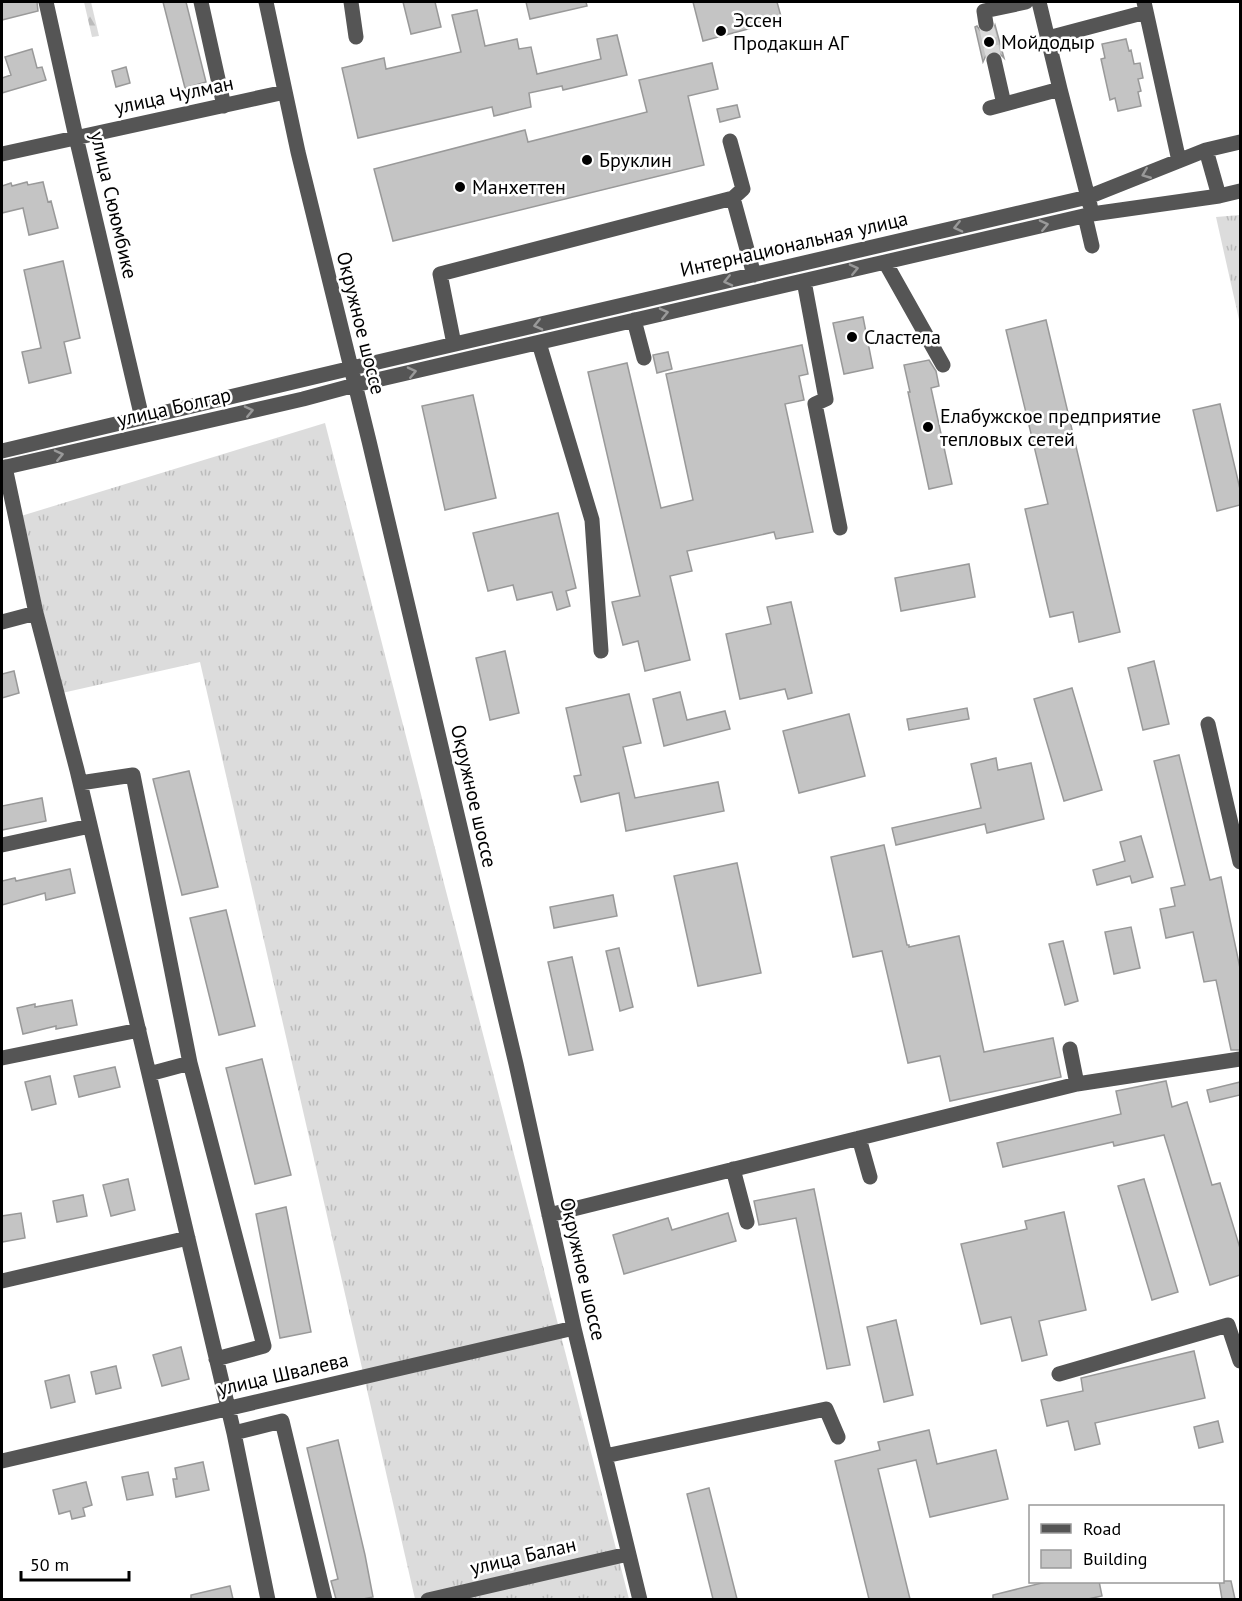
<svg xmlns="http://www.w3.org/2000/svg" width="1242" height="1601" viewBox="0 0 1242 1601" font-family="'PT Sans',sans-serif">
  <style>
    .grass { fill: url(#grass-tufts) }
    .forest { fill: url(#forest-firs) }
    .building { fill: #c4c4c4; stroke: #999; stroke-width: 1.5 }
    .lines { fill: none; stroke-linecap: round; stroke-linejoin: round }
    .minor-tunnel { stroke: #d9d9d9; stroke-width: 15; stroke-dasharray: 15 8; stroke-linecap: butt }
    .minor { stroke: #555; stroke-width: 15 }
    .oneway { stroke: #999 }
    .poi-dot { fill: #000; stroke: #fff; stroke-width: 2 }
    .labels { text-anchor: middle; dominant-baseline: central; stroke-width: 5; stroke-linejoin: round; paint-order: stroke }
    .poi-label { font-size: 20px; fill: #000; stroke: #fff; text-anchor: start }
    .street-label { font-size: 20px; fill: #000; stroke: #fff }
  </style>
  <defs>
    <pattern id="grass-tufts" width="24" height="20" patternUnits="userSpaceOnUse" patternTransform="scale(1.5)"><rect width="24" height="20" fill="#dcdcdc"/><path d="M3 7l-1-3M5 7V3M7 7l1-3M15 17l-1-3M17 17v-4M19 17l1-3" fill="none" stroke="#bbb"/></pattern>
    <pattern id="forest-firs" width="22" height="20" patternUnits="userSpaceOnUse" patternTransform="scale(1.5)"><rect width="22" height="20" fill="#dcdcdc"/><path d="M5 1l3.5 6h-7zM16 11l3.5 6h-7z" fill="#bbb"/></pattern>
  </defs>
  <rect width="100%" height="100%" fill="#fff"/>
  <path class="grass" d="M1240,215V324L1216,217Z
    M325,423L629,1599H415L200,662L62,693L21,516Z"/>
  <path class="forest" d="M84,2H91L99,36L92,37Z"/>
  <path class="building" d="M2,2H37L38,11L2,20Z
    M163,2H186L206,82L185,88Z
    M403,2H435L441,27L411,34Z
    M526,2H586L587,6L530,19Z
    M693,2H777L782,20L703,41Z
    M477,10L485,46L517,39L519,49L531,47L537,74L601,59L597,39L617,35L627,75L563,90L562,86L529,93L531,107L494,116L492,107L358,138L342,68L384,58L386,69L461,52L452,15Z
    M995,25L1004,58L997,51H991L987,53L983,62L975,27L977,26L982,33L987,34L993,31Z
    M1126,39L1129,51L1131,50L1134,64L1140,63L1143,78L1138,79L1141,91L1138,92L1141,106L1118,111L1115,98L1110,100L1101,59L1105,58L1102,44Z
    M32,49L37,68L42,67L46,80L2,93V78L11,75L5,57Z
    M712,63L718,89L688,96L704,165L393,241L374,169L525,130L528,142L647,112L639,80Z
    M126,67L130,83L116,87L112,71Z
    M737,105L740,117L720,122L717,109Z
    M27,182L28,185L43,182L48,202L51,201L58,228L29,235L23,208L2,213V186L11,183L12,186Z
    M63,261L80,338L64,342L71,373L29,383L22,352L41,348L24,270Z
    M863,317L873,368L844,374L833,323Z
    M1046,320L1120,632L1079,642L1073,612L1050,617L1025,509L1048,504L1006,330Z
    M802,345L808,374L799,376L804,400L785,404L813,532L776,539L774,532L687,551L692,571L670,576L690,660L645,671L638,641L623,645L612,602L640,596L588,372L627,363L661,508L693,500L666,374Z
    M668,352L672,369L657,373L653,355Z
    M929,360L936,371L939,386L931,388L952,484L929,489L908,392H910L904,365Z
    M473,395L496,498L445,510L422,406Z
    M1220,404L1240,489V505L1217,511L1193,410Z
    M558,513L576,588L566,591L570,606L557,610L552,592L517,600L513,585L488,591L473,533Z
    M969,564L975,597L901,611L895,578Z
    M791,602L812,693L788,699L785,689L740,699L726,634L771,624L767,607Z
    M505,651L519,713L490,720L476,658Z
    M1154,661L1169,724L1143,730L1128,668Z
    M14,671L19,693L2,698V674Z
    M1072,688L1102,790L1064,801L1034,699Z
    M680,692L687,720L725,711L730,729L664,746L653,699Z
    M629,694L641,743L623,747L635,798L718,782L724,811L626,831L619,793L581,802L574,776L581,775L566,708Z
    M967,708L969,719L909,730L907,719Z
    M849,714L865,776L799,793L783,731Z
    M1179,755L1210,880L1221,877L1240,968V1050H1231L1216,980L1204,982L1193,932L1166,938L1160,909L1175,906L1171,888L1185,885L1154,761Z
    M996,758L998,770L1031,763L1044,819L987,833L985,824L896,845L892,828L981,808L971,764Z
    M189,771L218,887L182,895L153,779Z
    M42,798L46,821L2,830V806Z
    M1141,836L1153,877L1132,883L1130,876L1097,885L1093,870L1125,861L1120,842Z
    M884,845L907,945H909V947L959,936L984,1052L1053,1038L1061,1077L950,1101L940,1056L908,1063L882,951L853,957L831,857Z
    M737,863L761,973L698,986L674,876Z
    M70,869L75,893L46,900L45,893L2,905V881L15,878L16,881Z
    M613,895L617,916L554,928L550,907Z
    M226,910L255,1026L219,1035L190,918Z
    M1131,927L1140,968L1114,974L1105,932Z
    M1063,941L1078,1001L1065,1005L1049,944Z
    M619,948L633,1007L620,1011L606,951Z
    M572,957L593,1050L569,1055L548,962Z
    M72,1000L77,1025L56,1029V1026L23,1034L17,1008L35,1004V1007Z
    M262,1059L291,1175L255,1184L226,1068Z
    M115,1067L120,1087L79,1097L74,1076Z
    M50,1076L56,1104L32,1110L25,1082Z
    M1166,1081L1172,1107L1187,1102L1212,1185L1220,1183L1240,1248V1275L1210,1285L1164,1135L1114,1146L1113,1142L1003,1167L997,1143L1121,1114L1116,1091Z
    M1240,1082V1095L1210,1102L1207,1090Z
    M128,1179L135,1210L111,1216L103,1185Z
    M1144,1179L1178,1292L1152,1300L1118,1186Z
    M814,1189L850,1365L827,1369L796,1218L759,1225L754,1201Z
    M83,1195L87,1216L57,1222L53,1201Z
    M286,1207L311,1332L280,1338L256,1214Z
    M1064,1212L1086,1310L1039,1321L1047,1355L1022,1361L1011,1317L981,1324L961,1244L1027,1229L1025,1221Z
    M21,1213L25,1238L2,1242V1216Z
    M728,1213L736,1241L624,1274L613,1235L668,1218L672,1230Z
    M896,1320L913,1395L884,1402L867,1327Z
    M181,1347L189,1379L162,1386L153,1355Z
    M1194,1351L1205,1398L1095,1423L1100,1444L1075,1450L1068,1421L1047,1426L1041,1400L1083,1391L1081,1378Z
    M116,1366L121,1388L96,1394L91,1372Z
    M69,1375L75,1402L51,1408L45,1381Z
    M1218,1421L1223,1442L1199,1448L1194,1427Z
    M929,1430L937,1464L996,1450L1008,1499L930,1517L916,1460L878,1469L910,1599H869L835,1461L880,1450L878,1442Z
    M338,1440L365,1555L373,1597L363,1599H336L331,1581L338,1579L307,1448Z
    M203,1462L209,1490L176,1497L173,1479H177L175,1468Z
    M148,1472L153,1495L127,1500L122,1477Z
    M86,1482L92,1505L83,1508L85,1516L72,1519L70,1511L59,1514L53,1490Z
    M709,1488L737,1599H713L687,1494Z
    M1050,1581H1099L1102,1596L1088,1599H993V1595Z
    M1219,1581H1231L1235,1599H1222Z
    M230,1586L233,1599H191V1595Z"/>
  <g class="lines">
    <path class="minor-tunnel" d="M986,24L994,60"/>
    <path class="minor" d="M46,2L76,137L142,418
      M201,2L224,106
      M266,2L298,152L369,441L516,1064L574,1328L640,1600
      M351,2L356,37
      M1039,2L1060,89L1090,205
      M1144,2L1179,161
      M986,24L984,11L1026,2
      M1048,38L1146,12
      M994,60L1004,104
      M990,108L1060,89
      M1206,150L1219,196
      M2,154L285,92
      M733,198L754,275
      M1085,216L1092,246
      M885,262L943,365
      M804,281L826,399L815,404L840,528
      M634,320L644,358
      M539,343L592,520L601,651
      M454,344L440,274L733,198L743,189L730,141
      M2,451L352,368L1088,197L1206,150L1240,142
      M5,467L36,613L77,770L234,1433L268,1600
      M2,468L303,399L355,385L1092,214L1219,196L1240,191
      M2,622L36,613
      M1208,724L1240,862
      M80,783L133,775L190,1063L264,1346L216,1359
      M2,845L90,826
      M1070,1049L1077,1084
      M2,1058L139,1030
      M149,1074L190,1063
      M859,1138L870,1177
      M733,1169L747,1222
      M549,1215L1077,1084L1240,1059
      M2,1281L188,1238
      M1059,1374L1228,1325L1240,1361
      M234,1433L282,1421L325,1600
      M605,1456L826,1409L838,1437
      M2,1461L574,1328
      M428,1600L628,1554"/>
  </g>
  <defs><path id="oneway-chevron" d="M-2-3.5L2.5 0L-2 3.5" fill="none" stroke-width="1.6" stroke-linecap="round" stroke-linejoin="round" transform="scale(1.5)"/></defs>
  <g class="oneway">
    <use href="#oneway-chevron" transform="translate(1146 174) rotate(158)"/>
    <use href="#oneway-chevron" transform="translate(1044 225) rotate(-13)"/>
    <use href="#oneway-chevron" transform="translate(958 227) rotate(167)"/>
    <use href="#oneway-chevron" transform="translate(854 269) rotate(-13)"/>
    <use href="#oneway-chevron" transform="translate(728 281) rotate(167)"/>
    <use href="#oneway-chevron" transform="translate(664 313) rotate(-13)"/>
    <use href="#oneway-chevron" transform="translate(538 325) rotate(167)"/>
    <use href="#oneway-chevron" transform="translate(412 372) rotate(-13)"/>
    <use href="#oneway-chevron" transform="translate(249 411) rotate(-13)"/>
    <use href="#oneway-chevron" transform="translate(59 455) rotate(-13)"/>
  </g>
  <g class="poi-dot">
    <circle cx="721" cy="31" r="6"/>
    <circle cx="989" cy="42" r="6"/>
    <circle cx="587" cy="160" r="6"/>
    <circle cx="460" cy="187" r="6"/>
    <circle cx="852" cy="337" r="6"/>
    <circle cx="928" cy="427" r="6"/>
  </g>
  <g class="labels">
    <g class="poi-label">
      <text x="733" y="20">Эссен<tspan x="733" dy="23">Продакшн АГ</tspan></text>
      <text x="1001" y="42">Мойдодыр</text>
      <text x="599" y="160">Бруклин</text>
      <text x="472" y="187">Манхеттен</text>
      <text x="864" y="337">Сластела</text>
      <text x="940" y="416">Елабужское предприятие<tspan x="940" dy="23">тепловых сетей</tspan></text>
    </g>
    <g class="street-label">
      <text transform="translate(174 95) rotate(-12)">улица Чулман</text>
      <text transform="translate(114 205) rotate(77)">улица Сююмбике</text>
      <text transform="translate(794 244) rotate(-13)">Интернациональная улица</text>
      <text transform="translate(361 323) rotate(76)">Окружное шоссе</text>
      <text transform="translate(174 407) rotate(-13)">улица Болгар</text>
      <text transform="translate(474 796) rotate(77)">Окружное шоссе</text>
      <text transform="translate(583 1269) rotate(77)">Окружное шоссе</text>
      <text transform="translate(283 1374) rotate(-13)">улица Швалева</text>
      <text transform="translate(523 1556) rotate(-13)">улица Балан</text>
    </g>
  </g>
  <rect width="1242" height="1601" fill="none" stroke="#000000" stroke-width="6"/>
  <rect x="1029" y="1505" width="195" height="78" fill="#ffffff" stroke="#999999" stroke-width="1.5"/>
  <rect x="1041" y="1524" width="30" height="9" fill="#555555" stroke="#999999" stroke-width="1.5"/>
  <text x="1083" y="1535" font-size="18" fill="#000000">Road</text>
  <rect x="1041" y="1550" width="30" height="18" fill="#c4c4c4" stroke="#999999" stroke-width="1.5"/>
  <text x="1083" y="1565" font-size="18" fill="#000000">Building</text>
  <path d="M21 1571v9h108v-9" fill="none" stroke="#000000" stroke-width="3"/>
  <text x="30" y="1571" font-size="18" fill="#000000" stroke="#ffffff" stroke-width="4.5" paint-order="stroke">50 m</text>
</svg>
